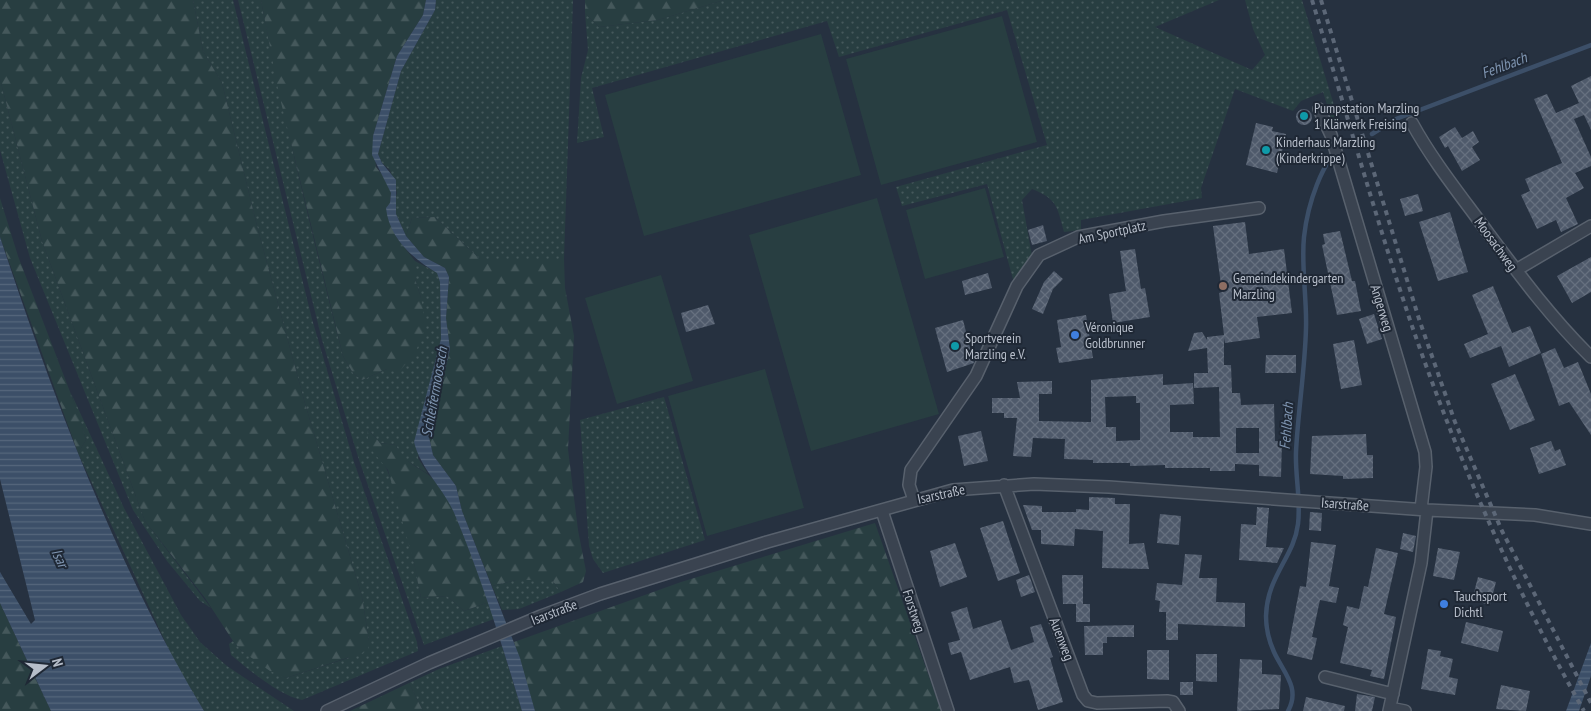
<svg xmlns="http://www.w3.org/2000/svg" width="1591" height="711" viewBox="0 0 1591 711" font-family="'PT Sans Narrow',sans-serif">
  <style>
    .grass { fill: url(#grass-dots) }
    .forest { fill: url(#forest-firs) }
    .garden { fill: #283e41 }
    .water { fill: url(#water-rules) }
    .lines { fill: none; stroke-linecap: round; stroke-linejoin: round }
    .stream { stroke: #3c4f68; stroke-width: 4.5 }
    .building { fill: url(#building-cross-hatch); fill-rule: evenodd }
    .street-casing { stroke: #58616d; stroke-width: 14 }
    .street { stroke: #3a4350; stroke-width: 11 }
    .rail { stroke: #5c6777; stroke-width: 4; stroke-dasharray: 5 5; stroke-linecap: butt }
    .culture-dot { fill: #0f9aa8; stroke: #1f2835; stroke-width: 2 }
    .education-dot { fill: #8d6e63; stroke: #1f2835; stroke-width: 2 }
    .shop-dot { fill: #3f7fe0; stroke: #1f2835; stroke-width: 2 }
    .labels { text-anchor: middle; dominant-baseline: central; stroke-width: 4; stroke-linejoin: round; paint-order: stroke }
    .poi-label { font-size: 14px; fill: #b7beca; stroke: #1f2835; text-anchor: start }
    .street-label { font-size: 14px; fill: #b7beca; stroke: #1f2835 }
    .water-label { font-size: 15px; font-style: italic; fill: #7f95b1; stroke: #1f2835 }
  </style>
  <defs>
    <pattern id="grass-dots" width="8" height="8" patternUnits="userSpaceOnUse" patternTransform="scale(1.25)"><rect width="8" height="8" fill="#283e41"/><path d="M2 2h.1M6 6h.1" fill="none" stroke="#45585b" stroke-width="1.8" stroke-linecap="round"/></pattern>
    <pattern id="forest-firs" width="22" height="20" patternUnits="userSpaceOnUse" patternTransform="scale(1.25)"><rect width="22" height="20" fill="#283e41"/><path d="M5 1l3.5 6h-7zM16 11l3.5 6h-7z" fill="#45585b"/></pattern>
    <pattern id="water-rules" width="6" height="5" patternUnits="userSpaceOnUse" patternTransform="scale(1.25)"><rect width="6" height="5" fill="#3c4f68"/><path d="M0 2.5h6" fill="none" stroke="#56677c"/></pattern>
    <pattern id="building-cross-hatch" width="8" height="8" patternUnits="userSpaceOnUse" patternTransform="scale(1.25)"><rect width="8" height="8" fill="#4f5a6b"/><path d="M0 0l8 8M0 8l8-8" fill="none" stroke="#66707f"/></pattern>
  </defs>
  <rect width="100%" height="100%" fill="#263140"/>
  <path class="grass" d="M193,0H233L312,319L354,462L417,642L418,651L302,700C280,696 249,670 231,655L229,644L233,641L242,651L286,678L348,658L369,641L362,597L304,400L257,226L222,83L203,51Z
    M238,0H261C284,120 313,238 343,356L353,373L362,380L387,369L421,298L415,279V261L438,273L440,282L441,339L418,458L428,474L401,457L396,445L380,443L368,429C367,456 380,452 388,472C403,509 414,559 421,598L447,596L464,611L489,602L494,619L424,645L359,460L322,340Z
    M436,0H573L564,259H480L435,217L412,218L406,236L396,214L394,203L397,193L390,170L382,163L378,154L401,71L435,10Z
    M724,0H1219L1155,27L1252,70L1265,55L1253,29L1245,0H1302L1341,128L1335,130L1323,92L1301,101L1293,111L1235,89L1201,188L1202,198L1081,220V230L1064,232C1057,206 1057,199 1032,189L1022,200L1032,256L1014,283L987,184L902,206L896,187L1047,145L1007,10L839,57L827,21L592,88L604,137L577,143L581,78L588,50L585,13L599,27L658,20Z
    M0,79L42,241L145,521L211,608L200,601L167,561L133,510L30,258L0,150Z
    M71,393L124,508L181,615L200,642L227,666L294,711H204L176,665L78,453L86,440Z
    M664,397L705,540L603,573L593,559L589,546L580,420Z
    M516,580H552L561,592L519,609L502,610L492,586Z
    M502,646L522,711H423L409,683L439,669Z"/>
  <path class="forest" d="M0,0H193L203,51L222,83L257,226L304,400L362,597L369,641L368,651L286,678L270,671L242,651L233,641L205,598L145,521L42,241L0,79Z
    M261,0H426L423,15L397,56L373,136L376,167L386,180L391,193L390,203L397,238L415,261V279L421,298L426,327L415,353L398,373L387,369L362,380L353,373L343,356L279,94Z
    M585,0H724L658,20L599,27L585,13Z
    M0,198L18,256L77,410L86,440L78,453L0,237Z
    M435,217L480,259H564L565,288L574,336L568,449L578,530L586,571L583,582L561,592L552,580H516L492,586L462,511L456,486L433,455L429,437L450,349L446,318L449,277L445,268L424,257L406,236L412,218Z
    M367,428L380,443L396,445C405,467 425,467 439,485C461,514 475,567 489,602L464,611L447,596L421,598L414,563L388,470L369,447Z
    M875,523L941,711H535L514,642L681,582Z
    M0,603L51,711H0Z
    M409,683L423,711H350Z"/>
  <path class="garden" d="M1002,16L1037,142L881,185L846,59Z
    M821,34L861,175L644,236L605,95Z
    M985,188L1004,257L925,279L906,210Z
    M877,198L939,414L811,451L749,235Z
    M661,275L693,381L617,404L585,298Z
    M765,369L804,508L707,536L668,396Z"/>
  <path class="water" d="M426,0H436L435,10L401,71L378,154L382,163L396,180V214L406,236L424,257L445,268L449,277L446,318L450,349L429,437L433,455L456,486L462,511L520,658L535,711H522C502,645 482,579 455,515C444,488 421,470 414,442L441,339L440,282L437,273C413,259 389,238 386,208L390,203L391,193L372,155L373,136L397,56L423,15Z
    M0,237C54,400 115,563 204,711H51L0,603V572L31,624L35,620L0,479Z
    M1591,643V676L1579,711H1566Z"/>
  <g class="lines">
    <path class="stream" d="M1372,134L1396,119L1591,45
      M1288,711C1301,688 1283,672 1274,652C1269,641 1266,628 1266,616C1267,576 1294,557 1298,524C1301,500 1295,476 1296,452C1298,411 1305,369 1306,328C1307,298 1301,266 1304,237C1307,209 1321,157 1347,143"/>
  </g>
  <path class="building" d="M1591,76V130L1584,115L1574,119L1591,157V166L1575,173L1584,188L1566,198L1578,224L1561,232L1556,220L1537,229L1521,195L1530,191L1525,179L1562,163L1534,99L1547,94L1556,113L1579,103L1571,86Z
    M1296 117a8 8 0 1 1 16 0a8 8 0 1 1-16 0Z
    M1256,123L1273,127L1272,131L1286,134L1277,173L1246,165Z
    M1455,127L1462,138L1473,131L1479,142L1472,147L1480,160L1462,171L1448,146L1445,148L1439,137Z
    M1418,194L1423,211L1405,216L1400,199Z
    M1450,212L1468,272L1438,281L1419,222Z
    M1245,222L1249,254L1284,249L1292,313L1257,317L1260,338L1225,343L1224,338V365H1231L1232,393H1240L1241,405L1274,404L1275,441H1282L1281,477L1259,476V465L1235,464V471H1210V468H1165V465L1130,466V463H1093V460L1064,459L1065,439L1033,438L1031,457L1013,456L1017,418H1004V413H992V398H1020L1017,382L1052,381V394H1039V421L1091,422V380L1163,374V385L1193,383L1194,404L1170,405V432H1193V437H1220L1219,387L1194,388V373H1208L1207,348L1188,351L1194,333L1202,332L1207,340V337L1224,335L1219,293L1222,292L1213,226ZM1136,396V403H1140V440L1116,441V427H1106L1105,397ZM1236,428H1259V453H1236Z
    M1043,225L1047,241L1032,245L1028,230Z
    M1340,231L1352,281H1355L1361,311L1337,315L1322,245L1325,244L1323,234Z
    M1135,249L1141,289L1145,288L1150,317L1113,323L1109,294L1126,291L1120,251Z
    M1591,257V292L1572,303L1557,276Z
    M1054,271L1063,279L1053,289L1043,314L1032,309L1044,282Z
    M988,273L992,288L965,295L962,281Z
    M1493,286L1512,333L1530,326L1541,353L1509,367L1501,346L1470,358L1464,344L1488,334L1472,295Z
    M708,305L715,324L686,332L681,313Z
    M1374,314L1382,339L1367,344L1359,319Z
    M1086,315L1093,358L1059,363L1056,348L1061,347L1057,320Z
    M963,320L974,363L947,372L935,328Z
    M1354,340L1362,385L1341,389L1333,344Z
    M1555,348L1564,368L1578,362L1591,394V435L1569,402L1559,406L1541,354Z
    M1266,355H1296V373H1265Z
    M1515,374L1535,420L1510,430L1491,384Z
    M981,431L988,461L964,466L958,436Z
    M1366,434L1367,455H1373V478L1343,479V476L1310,474L1312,436Z
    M1551,441L1555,451L1560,449L1566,465L1539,474L1530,448Z
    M1089,497L1115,498V504H1130L1129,544L1144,543L1149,569L1102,568L1103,531L1075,529L1074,546L1041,544V530H1032L1023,505L1042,506V512H1076V509L1089,510Z
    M1257,507L1269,508L1266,547L1284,548L1277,563L1239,560L1241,524L1256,525Z
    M1310,512L1322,513L1321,531L1309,530Z
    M1160,514L1181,516L1179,545L1157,543Z
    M1003,521L1020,573L998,581L980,528Z
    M1403,533L1416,536L1413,552L1400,549Z
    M1311,542L1336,545L1329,586L1339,588L1336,603L1320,600L1312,637L1317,638L1312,660L1287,654L1300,586L1306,587Z
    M955,543L967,577L940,587L930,551Z
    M1376,548L1398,553L1384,614L1396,617L1384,679L1370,676L1372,670L1340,663L1348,627L1343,625L1347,606L1359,609L1364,586L1368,587Z
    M1438,548L1460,552L1454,580L1433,576Z
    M1185,554L1202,555L1199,578H1217L1216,602L1245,603V627L1178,624V640H1166V612H1159L1160,601L1155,600L1157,583L1182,585Z
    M1029,575L1035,592L1021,597L1016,580Z
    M1062,575H1083V604H1063Z
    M1478,577L1496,582L1490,605L1472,600Z
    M1076,604H1090V622H1076Z
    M967,607L973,629L1001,620L1011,650L1034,642L1030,627L1041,624L1053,657L1050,658L1063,702L1038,710L1029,680L1014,683L1010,667L970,680L961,652L951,655L948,643L960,640L951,612Z
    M1466,622L1503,631L1498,652L1461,643Z
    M1134,625V637H1107V643H1103V655H1085L1084,626Z
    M1428,649L1441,651L1440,656L1453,659L1449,677L1458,679L1455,695L1421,689Z
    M1147,650H1169V680L1147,679Z
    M1196,654H1217V682L1196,681Z
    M1240,659L1262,660V674L1281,675L1279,709L1237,711Z
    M1180,682H1193V695H1180Z
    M1501,685L1530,691L1526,711L1496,709Z
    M1357,694L1375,697L1372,711H1355Z
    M1306,697L1345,706L1344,711H1303Z"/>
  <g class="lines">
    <defs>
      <path id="street" d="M1319,109L1331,135L1425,452L1426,467L1421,509
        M1412,123C1430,156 1454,187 1477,218C1513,266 1548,315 1591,357
        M1516,270L1591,226
        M1004,485L1083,695L1088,701L1097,703L1167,701L1173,702L1179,711
        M914,500L909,485L911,470L976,376L1017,286L1039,255L1078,237L1164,221L1259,208
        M882,511L948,711
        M1325,677L1393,694
        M1390,708L1405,711
        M327,711L429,663L541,616L600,594L767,542L953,490L1034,484L1109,487L1427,510L1535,515L1591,524
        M1389,711L1421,563L1427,510"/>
    </defs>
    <use href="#street" class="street-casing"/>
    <use href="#street" class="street"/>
    <path class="rail" d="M1312,0C1345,107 1375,216 1411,323C1457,457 1514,588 1584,711
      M1321,0L1419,319L1455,422L1502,531L1591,703"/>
  </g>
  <g class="culture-dot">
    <circle cx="1304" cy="116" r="5"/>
    <circle cx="1266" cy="150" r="5"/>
    <circle cx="955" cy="346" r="5"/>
  </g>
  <circle class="education-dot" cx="1223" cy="286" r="5"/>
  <g class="shop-dot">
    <circle cx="1075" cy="335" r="5"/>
    <circle cx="1444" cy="604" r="5"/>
  </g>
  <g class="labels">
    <g class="poi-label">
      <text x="1314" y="108">Pumpstation Marzling<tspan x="1314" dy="16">1 Klärwerk Freising</tspan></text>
      <text x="1276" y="142">Kinderhaus Marzling<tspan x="1276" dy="16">(Kinderkrippe)</tspan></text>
      <text x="1233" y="278">Gemeindekindergarten<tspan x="1233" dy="16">Marzling</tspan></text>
      <text x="1085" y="327">Véronique<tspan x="1085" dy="16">Goldbrunner</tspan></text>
      <text x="965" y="338">Sportverein<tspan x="965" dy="16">Marzling e.V.</tspan></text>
      <text x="1454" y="596">Tauchsport<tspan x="1454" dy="16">Dichtl</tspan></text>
    </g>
    <g class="street-label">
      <text transform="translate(1112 232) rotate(-12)">Am Sportplatz</text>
      <text transform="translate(1496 244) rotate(54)">Moosachweg</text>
      <text transform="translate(1382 308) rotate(73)">Angerweg</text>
      <text transform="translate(941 494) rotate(-12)">Isarstraße</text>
      <text transform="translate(1345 504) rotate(4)">Isarstraße</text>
      <text transform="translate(914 611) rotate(72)">Forstweg</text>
      <text transform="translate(554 612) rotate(-21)">Isarstraße</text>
      <text transform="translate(1062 639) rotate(69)">Auenweg</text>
    </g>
    <g class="water-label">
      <text transform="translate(1504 65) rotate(-21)">Fehlbach</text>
      <text transform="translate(434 392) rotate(-80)">Schleifermoosach</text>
      <text transform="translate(1286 426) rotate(-86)">Fehlbach</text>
      <text transform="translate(60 558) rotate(65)">Isar</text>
    </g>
  </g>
  <g transform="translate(45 666) rotate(74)" stroke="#1f2835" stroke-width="4" paint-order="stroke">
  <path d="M0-4L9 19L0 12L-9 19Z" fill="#b7beca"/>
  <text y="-8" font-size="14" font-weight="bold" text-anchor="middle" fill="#b7beca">N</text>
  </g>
</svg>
